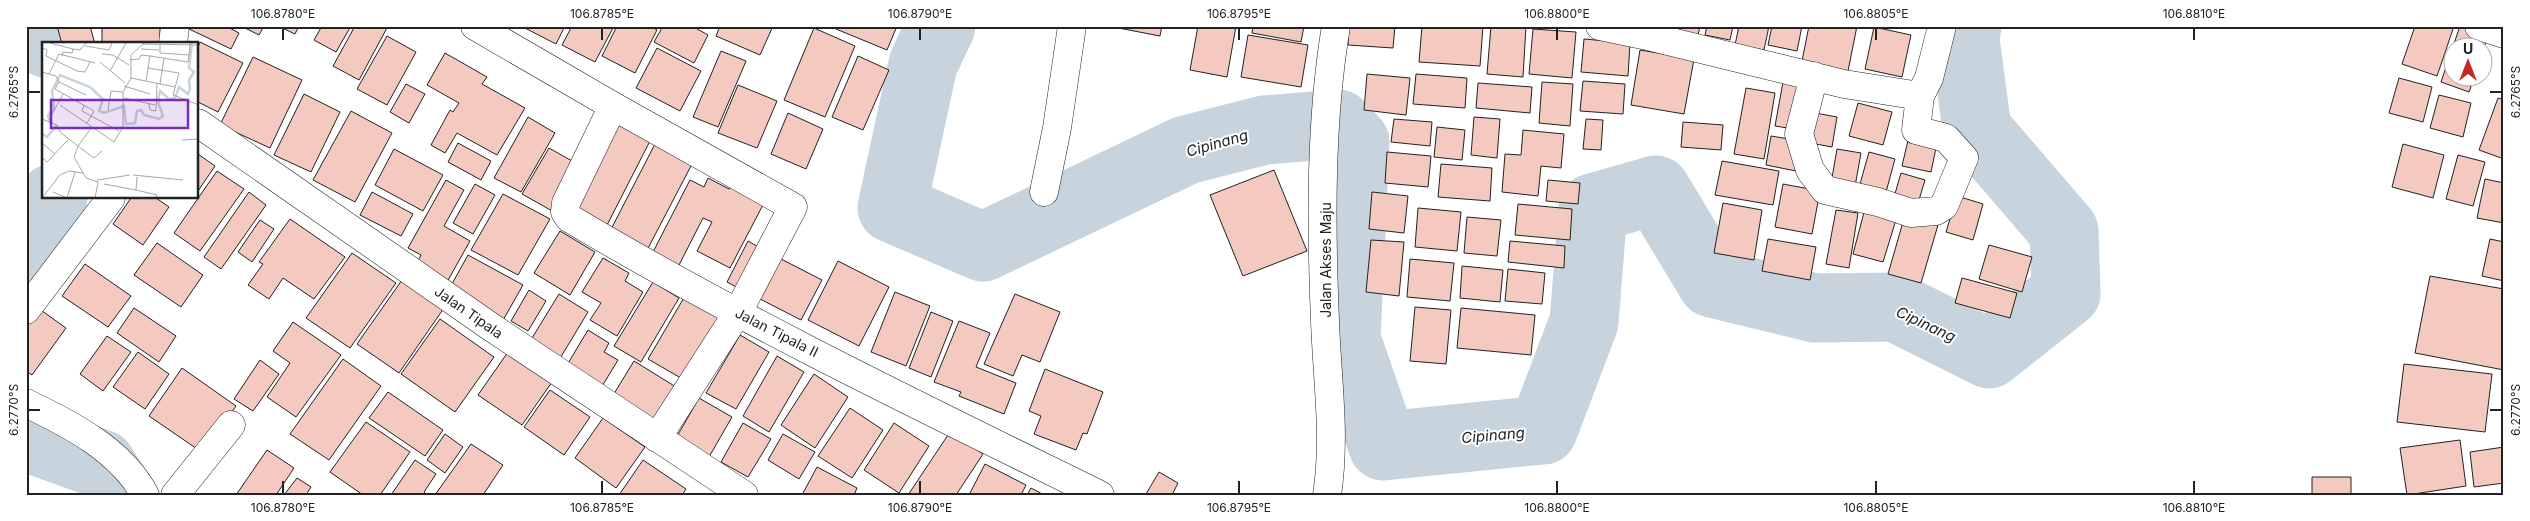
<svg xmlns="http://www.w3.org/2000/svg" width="2530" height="521" viewBox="0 0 2530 521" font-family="Inter,sans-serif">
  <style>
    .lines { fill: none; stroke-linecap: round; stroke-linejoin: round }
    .river { stroke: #c7d3dd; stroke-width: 69 }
    .building { fill: #f3c9c0; stroke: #222 }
    .minor-casing { stroke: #222; stroke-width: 29 }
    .tertiary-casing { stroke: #222; stroke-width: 29 }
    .minor { stroke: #fff; stroke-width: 28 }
    .tertiary { stroke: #fff; stroke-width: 28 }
    .ticks { fill: none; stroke: #222; stroke-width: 2 }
    .labels { text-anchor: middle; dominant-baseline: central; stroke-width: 4; stroke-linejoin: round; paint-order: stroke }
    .street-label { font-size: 14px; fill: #222; stroke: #fff }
    .water-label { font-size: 15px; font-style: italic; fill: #222; stroke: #fff }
    .inset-river { fill: none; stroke: #c7d3dd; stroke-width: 2.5 }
    .inset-road { fill: none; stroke: #a7a7a7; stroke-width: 1 }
    .view { fill: #7b2cbf; fill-opacity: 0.15; stroke: #7b2cbf; stroke-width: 2.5 }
    .inset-edge { fill: none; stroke: #222; stroke-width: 2.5 }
    .neatline { fill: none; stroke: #222; stroke-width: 2 }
    .ticks-label { font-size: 12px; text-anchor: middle; fill: #222 }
  </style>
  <rect width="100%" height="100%" fill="#fff"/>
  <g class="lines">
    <path class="river" d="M43,26L48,44
      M941,26L923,64L892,208L983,247L1186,150L1265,130L1338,124L1355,142L1346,339L1383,446L1543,430L1584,322L1593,208L1656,190L1712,283L1815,308L1895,307L1989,354L2066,293L2064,231L1977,130L1965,39L1967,26
      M26,246L41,239L53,198
      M26,437L101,464L121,495"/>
  </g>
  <path class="building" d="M57,26H90L95,44H62Z
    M102,26H160V44H102Z
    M190,26H226L239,33L231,49L189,29Z
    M241,26H264L259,35Z
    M278,26H299L295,34Z
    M322,26H351L336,52L314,40Z
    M355,26H388L359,80L333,66Z
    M521,26H565L556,44Z
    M572,26H614L595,62L562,45Z
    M617,26H650L657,30L635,73L602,56Z
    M663,26H692L708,35L694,63L654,42Z
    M720,26H773L760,55L716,36Z
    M837,26H897L887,50L836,29Z
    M1108,26H1162L1160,36Z
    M1198,26H1236L1227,77L1190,70Z
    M1253,26H1304L1301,42L1252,33Z
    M1349,26H1395L1393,48L1348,45Z
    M1422,26H1483L1480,66L1419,62Z
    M1491,26H1526L1523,77L1487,74Z
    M1680,26H1700L1697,40L1678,36Z
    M1707,26H1733L1730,40L1705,35Z
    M1739,26H1769L1764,50L1735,45Z
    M1772,26H1802L1797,51L1768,45Z
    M1809,26H1857L1848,71L1802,61Z
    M2415,26H2454L2437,76L2402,64Z
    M2460,26H2468L2489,33L2482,53V48H2452V78H2474L2469,92L2441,82Z
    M1874,27L1911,35L1902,77L1865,69Z
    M814,28L855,46L825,117L784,100Z
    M1533,29L1576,32L1572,78L1529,74Z
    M1248,35L1308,45L1301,87L1241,77Z
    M387,36L416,52L387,105L357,89Z
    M1584,39L1630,43L1628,76L1581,72Z
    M200,42L243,63L218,112L198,102V47Z
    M657,48L701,71L680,111L636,88Z
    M1640,50L1694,59L1684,114L1631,105Z
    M721,51L746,61L718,127L693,117Z
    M445,53L487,77L482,84L525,108L497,155L457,133L445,153L431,145L450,110L453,112L459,103L427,85Z
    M858,56L889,70L863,130L832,117Z
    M253,57L302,80L270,148L220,125Z
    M1367,74L1410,78L1406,115L1364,110Z
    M1416,74L1467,78L1465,108L1413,104Z
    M2399,78L2432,87L2423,122L2389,113Z
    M1583,81L1625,84L1623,114L1580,111Z
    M1542,82L1573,84L1570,126L1539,123Z
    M1783,82L1802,85L1794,129L1775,126Z
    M1478,83L1532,87L1530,113L1476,108Z
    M406,84L425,94L409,123L390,112Z
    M738,85L777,101L757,148L718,133Z
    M1746,88L1775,93L1764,159L1734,154Z
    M304,94L340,112L311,172L274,155Z
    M2439,95L2471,103L2463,137L2430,128Z
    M2498,98L2504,100V159L2479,150Z
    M1858,103L1892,112L1883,145L1849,136Z
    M351,111L392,133L355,202L313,180Z
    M1810,112L1837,117L1832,147L1805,142Z
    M788,113L823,129L806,169L771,154Z
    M528,117L555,133L521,192L494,178Z
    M1474,117L1500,119L1497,158L1471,155Z
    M1394,119L1432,122L1430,146L1391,142Z
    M1586,119L1603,120L1601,150L1583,149Z
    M1683,122L1723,125L1721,150L1681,147Z
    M619,125L650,141L605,229L574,212Z
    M1437,127L1465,130L1462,160L1434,157Z
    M1523,130L1564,134L1561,168L1541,166L1538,196L1502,192L1505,154L1521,155Z
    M1771,136L1801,141L1796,171L1766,165Z
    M1909,136L1937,143L1931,172L1902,166Z
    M458,143L491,161L481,180L448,162Z
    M655,144L692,164L645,254L608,235Z
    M2403,144L2444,155L2433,198L2392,187Z
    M549,148L581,166L554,212L522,194Z
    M394,149L443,175L423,211L375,185Z
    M1837,149L1861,153L1854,192L1830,189Z
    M1387,152L1431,156L1428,187L1385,183Z
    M1869,152L1895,159L1886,192L1860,184Z
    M198,154L215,166L198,191Z
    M2458,155L2485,162L2473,206L2446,199Z
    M1722,161L1779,171L1773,205L1715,195Z
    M1441,164L1492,168L1490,201L1438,197Z
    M1274,170L1307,251L1243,276L1210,195Z
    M217,171L244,189L200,251L174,233Z
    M1901,173L1925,180L1916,210L1892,204Z
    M708,178L729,189L730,186L764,203L730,268L697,251L712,222L703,218L678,267L652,254L690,180L704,187Z
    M2485,179L2504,183V223L2477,218Z
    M446,180L464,190L444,226L470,241L447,282L416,264L421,255L408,248Z
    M1548,180L1580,183L1578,204L1546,201Z
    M475,184L495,195L473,234L453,223Z
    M1783,184L1820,191L1812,234L1775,227Z
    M249,192L266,205L221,269L204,257Z
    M372,192L413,214L401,236L360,215Z
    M1372,192L1408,196L1404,233L1369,229Z
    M503,194L550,219L518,275L471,250Z
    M1957,196L1983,204L1973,240L1946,232Z
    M131,198H156L169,207L143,245L113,224Z
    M1867,201L1899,210L1883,262L1853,254Z
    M1723,203L1762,210L1754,260L1714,253Z
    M1518,204L1572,209L1570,240L1515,235Z
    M1418,208L1461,212L1457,251L1415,247Z
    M1836,210L1858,213L1849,268L1826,264Z
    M1905,215L1938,225L1921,283L1888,274Z
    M1467,217L1501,220L1497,256L1464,253Z
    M290,219L345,257L314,299L283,278L269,299L248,285L263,264L259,262Z
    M260,220L274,229L252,262L238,252Z
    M560,231L595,252L570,295L534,273Z
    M1768,239L1816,247L1810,280L1762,271Z
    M2490,239L2504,242V281L2482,276Z
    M1371,240L1404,242L1399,296L1366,292Z
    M748,241L767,252L746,292L727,282Z
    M1510,241L1565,246L1564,268L1508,262Z
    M157,243L203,275L181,307L134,275Z
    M1989,245L2032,257L2022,292L1979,279Z
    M352,253L396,283L350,348L306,318Z
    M468,255L523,285L502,322L448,291Z
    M603,258L629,273L625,281L643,292L617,336L590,320L601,303L582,292Z
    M781,259L822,280L801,320L760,299Z
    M1410,259L1454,263L1450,301L1407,297Z
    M838,261L889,287L859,346L808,320Z
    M85,264L131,296L108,327L62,296Z
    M1462,266L1503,270L1500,302L1460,298Z
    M1508,269L1545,273L1542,304L1505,301Z
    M2430,276L2504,289V370L2415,353Z
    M1962,278L2017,293L2010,318L1955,303Z
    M402,280L444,308L399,373L357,344Z
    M653,282L679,298L641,362L614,346Z
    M529,290L546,301L528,331L511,321Z
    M895,292L930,306L906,366L871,352Z
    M559,294L588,312L559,360L529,343Z
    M1015,294L1060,312L1040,362L1022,355L1013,376L984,364Z
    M685,296L723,318L686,381L648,359Z
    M1415,307L1451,310L1446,364L1410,361Z
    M38,308L66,328L32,375L26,371V324Z
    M134,308L176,336L159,362L117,333Z
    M1461,308L1535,315L1531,355L1457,348Z
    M931,312L953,321L931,377L909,368Z
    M440,319L494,357L455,412L401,374Z
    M959,321L990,333L976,367L1016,383L1004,414L959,396L961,392L934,382Z
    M293,322L341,355L296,417L267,397L290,363L273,351Z
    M588,330L609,343L604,352L618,360L601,388L564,370Z
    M740,335L769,352L736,409L706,393Z
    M107,336L131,352L103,391L80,374Z
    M138,352L169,374L145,409L113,387Z
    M508,352L552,382L522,425L478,395Z
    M777,356L804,372L769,432L743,416Z
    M343,359L381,386L329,460L290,434Z
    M260,360L279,374L253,411L234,399Z
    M634,361L676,387L655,423L612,397Z
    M2404,364L2492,374L2485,432L2397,422Z
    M182,368L236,406L203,453L149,416Z
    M1045,369L1103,392L1087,434L1083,433L1076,450L1034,434L1041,416L1029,411Z
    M814,374L848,397L815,448L781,425Z
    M550,390L590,417L564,455L524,427Z
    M388,392L443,430L425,456L369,418Z
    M699,398L732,417L709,457L676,438Z
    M850,408L883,430L852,478L818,456Z
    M603,418L645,447L616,488L575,458Z
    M366,422L410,452L380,495H363L330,472Z
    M743,423L771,439L748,477L721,462Z
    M894,423L929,446L899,493L864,470Z
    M950,432L983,454L956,495H908Z
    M445,434L463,447L445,473L427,460Z
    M783,434L815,452L799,479L768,460Z
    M2460,440L2466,486L2407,495L2400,448Z
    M471,444L503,465L483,495H435Z
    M2504,447V483L2474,487L2470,452Z
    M267,450L294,468L276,495H236Z
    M415,460L436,474L424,492L427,495H391Z
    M643,460L686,489L682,495H619Z
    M985,464L1026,485L1021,495H969Z
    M817,467L857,488L854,495H802Z
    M1159,472L1178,483L1172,495L1146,494Z
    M2312,477H2351V495H2312Z
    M297,478L311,487L306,495H284Z
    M1031,488L1044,495H1027Z"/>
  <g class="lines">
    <defs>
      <path id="minor" d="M475,26L613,106L793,207L738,312L657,438
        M1600,26L1643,35L1844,84L1920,96
        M2479,26L2504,34
        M173,44L175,26
        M1814,76L1799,134L1810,170L1825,190L1878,202L1911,213L1936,211L1944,206L1964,158L1946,138L1916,130L1920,96L1929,78L1942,26
        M613,106L566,203L565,212L569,218C740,320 921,407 1100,495
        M198,123L491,327L744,495
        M1044,192L1057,128L1072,26
        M26,310L111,198
        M175,495L231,425
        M1327,495C1336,437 1327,379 1325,321C1321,224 1320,122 1336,26"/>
      <path id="tertiary" d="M26,403C70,424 121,450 145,495"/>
    </defs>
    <use href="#minor" class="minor-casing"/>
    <use href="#tertiary" class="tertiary-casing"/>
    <use href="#minor" class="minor"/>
    <use href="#tertiary" class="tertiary"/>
  </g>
  <path class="ticks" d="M283,28V40M602,28V40M920,28V40M1239,28V40M1557,28V40M1876,28V40M2194,28V40M28,92H40M2490,92H2502M28,410H40M2490,410H2502M283,481V494M602,481V494M920,481V494M1239,481V494M1557,481V494M1876,481V494M2194,481V494"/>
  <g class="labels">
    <g class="street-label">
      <text transform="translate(1325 260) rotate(-90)">Jalan Akses Maju</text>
      <text transform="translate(469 312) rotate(35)">Jalan Tipala</text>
      <text transform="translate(777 332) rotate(27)">Jalan Tipala II</text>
    </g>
    <g class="water-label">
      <text transform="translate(1217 143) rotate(-16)">Cipinang</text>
      <text transform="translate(1926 324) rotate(25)">Cipinang</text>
      <text transform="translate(1493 435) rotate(-5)">Cipinang</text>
    </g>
  </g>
  <g transform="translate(42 42)">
    <rect width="156" height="156" fill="#fff"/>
    <path class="inset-river" d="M8,81L6,73L12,67L10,49L18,33L48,45L61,57L57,69L62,71L82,64L84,82L93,81L95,69L99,68L102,73L117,77L121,74L116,60L118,49L127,57L133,56L137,45L146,52L148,47L147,38L152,30L147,26L150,1M0,92L5,95L15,83"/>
    <path class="inset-road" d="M8,1L31,7M101,2L157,3M118,2V11L147,13L148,1M43,4L67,8L70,1M0,6L5,8L4,14L35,29L43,30L48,20M99,7L117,8M60,12L71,13L87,23M20,14L21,10L30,11L31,7L38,8L44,1M88,18L97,17L99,13L108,14M58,20L83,41M106,26L137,31L131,53L157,63M68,29L84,1M0,30L14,34L17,40M7,32L17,12L53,21M89,36L133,45M89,36V13L102,1M104,39L108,14L146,20L147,13M17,40L13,47L52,69L45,81M17,40L44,53M118,42L122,16M82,44L108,52M82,56L113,63M107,62L108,68L114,69L115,41M18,63L72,100L81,85V50L89,36M42,63L40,69L77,89M66,68L69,49L81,50M0,77L15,83L18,90L36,104L32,115L44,136L56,140L53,156M7,78L21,52M50,85L36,104L52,116L60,109M156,97V116M140,98L157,97M0,101L13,112M0,115L5,120L26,98M91,133L141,138M95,135L94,148L115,153L113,156M55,138L88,133M62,142L94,148M11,150L25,156M0,156L18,133L27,129L41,131M25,156L33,130"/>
    <path class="view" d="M9,58H146V86H9Z"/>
    <rect width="156" height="156" class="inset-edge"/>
  </g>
  <rect width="2530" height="521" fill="none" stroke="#ffffff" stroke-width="55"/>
  <g transform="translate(2468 62)"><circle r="24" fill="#ffffff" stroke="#a7a7a7"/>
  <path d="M0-4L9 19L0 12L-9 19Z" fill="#c62828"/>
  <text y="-8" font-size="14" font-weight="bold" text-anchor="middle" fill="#222222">U</text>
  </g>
  <rect x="28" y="28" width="2474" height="466" class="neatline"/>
  <g class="ticks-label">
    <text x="283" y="18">106.8780°E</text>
    <text x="602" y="18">106.8785°E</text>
    <text x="920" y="18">106.8790°E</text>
    <text x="1239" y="18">106.8795°E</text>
    <text x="1557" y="18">106.8800°E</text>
    <text x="1876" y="18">106.8805°E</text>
    <text x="2194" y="18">106.8810°E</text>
    <text transform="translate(14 92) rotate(-90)" y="4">6.2765°S</text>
    <text transform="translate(2516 92) rotate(-90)" y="4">6.2765°S</text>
    <text transform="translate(14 410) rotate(-90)" y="4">6.2770°S</text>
    <text transform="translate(2516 410) rotate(-90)" y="4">6.2770°S</text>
    <text x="283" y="512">106.8780°E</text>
    <text x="602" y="512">106.8785°E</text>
    <text x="920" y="512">106.8790°E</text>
    <text x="1239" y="512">106.8795°E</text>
    <text x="1557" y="512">106.8800°E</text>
    <text x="1876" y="512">106.8805°E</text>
    <text x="2194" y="512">106.8810°E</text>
  </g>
</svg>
